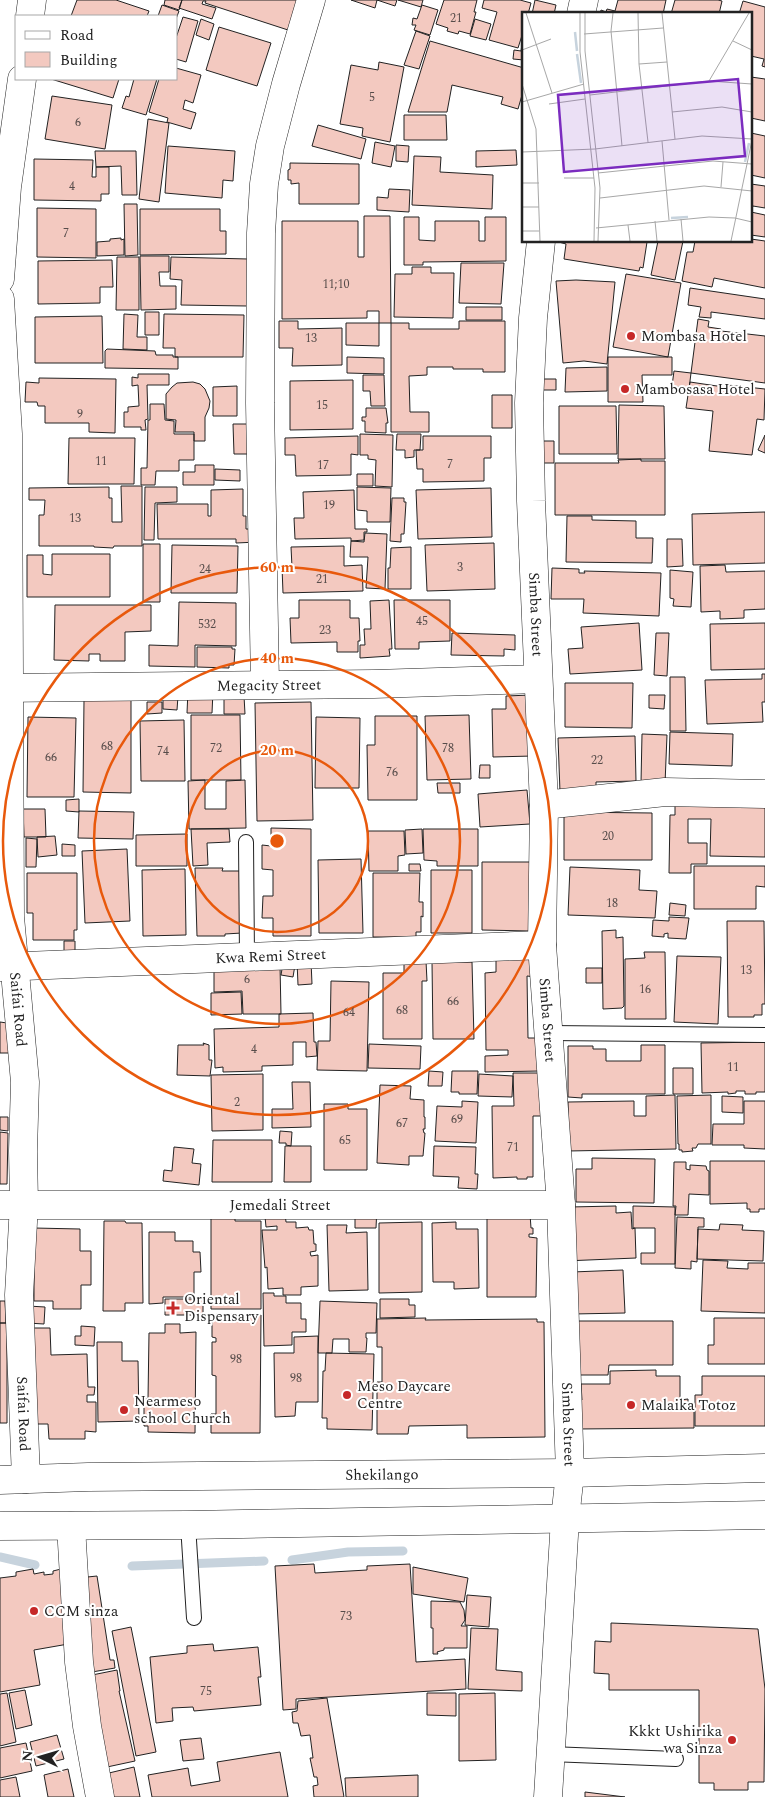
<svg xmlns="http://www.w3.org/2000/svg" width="765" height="1797" viewBox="0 0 765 1797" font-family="Spectral,serif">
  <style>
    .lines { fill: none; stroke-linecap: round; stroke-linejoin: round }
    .stream { stroke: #c7d3dd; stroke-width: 9 }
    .building { fill: #f3c9c0; stroke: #222 }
    .service-casing { stroke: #222; stroke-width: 16 }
    .minor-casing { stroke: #222; stroke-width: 29 }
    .secondary-casing { stroke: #222; stroke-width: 29 }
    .service { stroke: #fff; stroke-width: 14 }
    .minor { stroke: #fff; stroke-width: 28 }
    .secondary { stroke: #fff; stroke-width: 28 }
    .ring { fill: none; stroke: #e8590c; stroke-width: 2.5 }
    .poi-dot { fill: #c62828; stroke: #fff; stroke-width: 2 }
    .labels { text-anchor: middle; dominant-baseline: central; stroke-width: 4; stroke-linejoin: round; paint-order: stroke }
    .number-label { font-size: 12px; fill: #564c4a }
    .poi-label { font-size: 15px; fill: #222; stroke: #fff; text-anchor: start }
    .street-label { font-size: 15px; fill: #222; stroke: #fff }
    .inset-river { fill: none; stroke: #c7d3dd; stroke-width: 2.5 }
    .inset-road { fill: none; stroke: #a7a7a7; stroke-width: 1 }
    .view { fill: #7b2cbf; fill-opacity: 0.15; stroke: #7b2cbf; stroke-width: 2.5 }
    .inset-edge { fill: none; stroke: #222; stroke-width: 2.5 }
    .centre { fill: #e8590c; stroke: #fff; stroke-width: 2.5 }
    .ring-label { font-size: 15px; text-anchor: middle; font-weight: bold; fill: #e8590c; stroke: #fff; stroke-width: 4; stroke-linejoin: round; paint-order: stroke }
  </style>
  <rect width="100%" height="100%" fill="#fff"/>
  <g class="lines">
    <path class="stream" d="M0,1557L35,1565
      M292,1560L348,1552L403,1551
      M132,1566L264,1561"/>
  </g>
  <path class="building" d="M77,0H116L149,11L147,16H71Z
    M165,0H182L179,10L164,5Z
    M182,0H298L288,30L205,3L206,1H203L202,4L216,8L212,19L179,8Z
    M351,0H397L395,6L377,0L375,8Z
    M398,0H423L421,7Z
    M444,0H477L474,12H476L470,34L459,31L458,34L447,31L448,28L436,24Z
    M484,0H520L531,3L528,14H524V29L518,48L489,40L497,12L482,8Z
    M535,0L556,5L554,14H532Z
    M618,0H666L663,14H600L601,10L606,12L607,9L615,11Z
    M675,0H718L722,1L719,14H671Z
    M743,1L765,7V67L762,66L764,59L751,56V14H739Z
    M162,5L179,11L176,19V16H158Z
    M422,5L438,10L430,35L414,30L416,25H412L413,18L417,19Z
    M183,17L198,21L186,62L176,59V38Z
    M201,19L214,24L209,40L196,35Z
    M475,19L491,24L486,40L470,36Z
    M219,27L271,43L257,86L206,70Z
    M416,31L430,36L419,69L404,65Z
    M524,31V60L513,59L514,50L521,51Z
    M430,41L524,68V88L518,109L501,104L503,97L452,85L447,112H408Z
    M379,62L404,67L390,142L362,136L363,128L340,124L351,65L378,70Z
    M176,68L201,75L193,103L185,100L183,109L196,113L191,129L167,122L168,118L149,112L159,79H176Z
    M751,77L765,79V121L751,118Z
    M51,79H119L113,98Z
    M134,79H157L146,115L122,108L126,96L129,97Z
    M52,96L112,105L105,149L45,139Z
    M404,115H446L447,140H404Z
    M148,119L169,123L159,202L139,199Z
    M318,125L366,139L361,159L312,146Z
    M751,133L765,136V178L751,175Z
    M375,142L395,146L391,167L372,163Z
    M396,145L409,146L408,162L396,161Z
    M168,146L235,151L233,181L223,180L222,198L165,193Z
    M516,150L517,165L476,167V151Z
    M95,151H136L137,195H122L121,166L96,167Z
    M414,156L441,157L440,172L493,175L492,209L412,205Z
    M34,159L93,160L92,177H96V167H109V194H101V201L34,200Z
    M290,163L359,164V204H299V183L291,184V180H288V170L290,169Z
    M751,184L765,186V208L753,206L751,211Z
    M389,189L410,190L409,212L377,210V197L388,198Z
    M124,204H137L138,255L125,256Z
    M37,208L96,209V258L37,257Z
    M140,209H220V231H226V254L140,255Z
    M751,212L765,215V237L751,235Z
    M364,216H390L391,323H379V311H367V318L282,319V221H358V257H364Z
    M404,217H419V240L435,241V221H479V241H485V217H506V261L423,262V265H404Z
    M121,238V240L124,239V255L97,256V242L110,241V239Z
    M751,239L765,241V288L714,278L712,287L682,281L687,252H693L695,241H751Z
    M555,241L647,242L643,268L640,267L639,271L564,259L566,244Z
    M658,241H683L675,280L651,275Z
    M140,256H169V272H159L160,286H176V309L141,310Z
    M117,257H139V310H116Z
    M171,257L248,259L247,306L181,305L182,280L170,279Z
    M112,260L113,287H100V303L38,304V261Z
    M461,263H504L501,304L459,303Z
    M412,267H431V273H454L453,318L394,317L395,274H412Z
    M626,274L681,283L668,357L613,347Z
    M576,280L615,282L607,364L584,361L563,363L556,281Z
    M690,288L765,299V319L711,312V318L699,317L701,307L688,305Z
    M466,307H502V320H466Z
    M145,312H159V335H145Z
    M124,314L138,315L137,337H147V350L123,349Z
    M164,314L244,315L243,357H175V348H163Z
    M102,316L103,363H35V317Z
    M698,319L709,321L708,327L721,329V331L765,336V383L691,373Z
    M279,321H298V329L342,328V365L292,366L293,348H279Z
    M459,321H505V372H483V369H453V367H427V375L409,376L410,412H429V432H391V323H409V329H459Z
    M346,323H379V346L346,345Z
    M107,349L155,351L156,355H173V357H178V369L105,368V351Z
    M347,357L384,358V374L347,373Z
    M608,357H672V375H642L643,402H608Z
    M607,367V391L565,392L566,368Z
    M674,371L691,373L689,389L672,386Z
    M138,374H169V385H147L148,419L145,420L146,430H141V427H124V412H128V407L139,406L138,385L132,386V377L138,378Z
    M363,375H384L385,406H371L370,391H363Z
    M39,378L116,379L115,433L89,432V423H45V406H38L37,402H25L26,382L39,383Z
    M543,379H556V390H543Z
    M353,380V429L290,430V381Z
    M193,382L200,384L205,389L210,401L209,408L205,417V441H194V432H175L176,420L166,419V394L172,387L177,383Z
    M690,382L717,386L718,384L765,389L764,420L757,419L752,455L709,451L713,411L686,408Z
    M237,386V416H213V387Z
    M492,395H512V428H492Z
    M150,404H164L165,420L174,421V434H194V460H179V471H156L155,485H141V468H147L148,420H150Z
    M619,405L664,406L665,459H618Z
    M559,406H616L617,454H559Z
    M366,408H386L388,423H386V433L365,432V421H362V417H366Z
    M233,424H248V454H234Z
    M360,434L393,435L392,487L375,486L376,460L368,459V455H360Z
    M397,434H421L420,450H414V457L405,458V450H396Z
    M765,435V453L758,450Z
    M358,436V455L351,454V475L296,476L295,455H285V438Z
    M423,436H491V458H484V481L423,482V469H417L416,450H423Z
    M69,438H135L134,484H68Z
    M538,441H554V463H538Z
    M641,459V461H665V515H555V463H619L618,460Z
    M195,465H214V485H183V472H195Z
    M215,469L240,470V481L215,480Z
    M357,474H373V486H357Z
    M121,486H142V546H114L113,548L94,547V546H39V515H44L45,500H29V488L109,487V498H112V522H122Z
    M145,487H177V502L155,503L154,540H144Z
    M357,487L391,488L390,522H367V511L357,510Z
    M491,488L492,537L418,539L416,490Z
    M243,489V516H246V529H258V542L236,543V539H158L157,504H208V516H211V490Z
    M354,490L355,529H367V532H364V540L351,541V538L295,539L294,518H304L303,492Z
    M392,498H404V502H406L404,534H401V542L390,541Z
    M765,512V563L693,565L692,514Z
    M567,516H592V520L636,521V538H653L652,563L566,562Z
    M365,533L387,534L385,589L366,588L368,557H350L351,541L364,542Z
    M667,539H682L683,566L667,567Z
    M494,543L495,589L427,591L425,545Z
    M143,544H160V602H143Z
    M172,545L238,546L237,593H171Z
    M344,546V566L362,565L363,591L283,593L282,567H292L291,547Z
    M411,547V589H388V568H390L391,548Z
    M52,554H110V597H27V555H43V574L52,575Z
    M725,565L726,572L765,571V609L744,610V618L720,619V611L701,612L700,566Z
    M552,568L579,569V573H585L584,571L661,573L659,616L583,613L584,599H551Z
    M670,570L693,572L691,607L673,606L674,599L670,598Z
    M299,600H350V618H359L360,641H358V652H337V642L291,643L290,618H299Z
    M389,600L392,649H389L390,656L360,658V645H365L364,629H371L370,601Z
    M394,600H450V641L419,642V649H395Z
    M179,602L236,603V646L195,645V667L149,666V645L178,646Z
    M55,605H151V631L125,632V661H100V654H89V661L54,660Z
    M639,623L642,670L570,674L568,649L583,648L581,627Z
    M765,623V669L711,670L710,624Z
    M452,633L515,635V650L504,649V656L451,655Z
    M656,633H669L667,676L654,675Z
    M197,647H232V649H235L234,665H229V668L197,667Z
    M762,674H765V702H762L763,722L707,724L705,680L762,679Z
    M670,677H685L686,731H670Z
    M565,683H633L632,728L565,727Z
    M188,690L213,691L212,713H187Z
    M163,694L178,696L177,710L163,709Z
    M531,695L533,756L493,757L492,709H506V696Z
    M649,695H665L664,709L649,708Z
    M224,696H244L245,714H224Z
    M84,700H131V793L83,792Z
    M147,702H162V713L147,714Z
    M311,702L313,820L257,821L255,703Z
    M191,715H240L241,780H191Z
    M469,715L471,779L427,780L425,716Z
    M375,716H417V800H368L367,745H375Z
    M28,717L76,718L74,797H27Z
    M316,717L360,718L359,788H315Z
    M184,720L185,781H141L140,721Z
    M670,732L733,734L732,766L669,764Z
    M642,734L667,735L665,784L641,783Z
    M635,736L636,781L596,782V791L560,792L558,738Z
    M480,765H490V778H479Z
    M205,780V809H226V781L245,780L246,828L189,829L188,781Z
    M437,783H460V793H438Z
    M527,790L530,824L480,827L478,794Z
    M675,798L765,800V857L710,856L711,819H688V843H707V864H691V873H669L670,815H675Z
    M79,799V812L66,811V800Z
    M23,809H45L46,837H24Z
    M79,811L134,812L133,839L78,838Z
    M564,812L652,813V860H564Z
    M271,828L311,829V936H273V918H262L263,896H273V870L262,869V845L271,846Z
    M191,829H229L230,842L207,843L208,865L193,866Z
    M422,829L423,853L406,854L405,830Z
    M423,829H478V866H437V861L424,860Z
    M368,831H404L405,855L398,856V871H369Z
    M187,834V866H136V835Z
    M55,836L57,855L38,857L37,837Z
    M26,838L37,839L36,867H26Z
    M62,844L75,845V856H62Z
    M127,849L130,921L85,923L82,851Z
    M361,859L363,933H319L318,860Z
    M482,862H530V931L482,930Z
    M409,864H420L421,871H409Z
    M694,866H765V887L756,886V909H694Z
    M570,867L640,870L639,890L657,891L655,918L568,915Z
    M195,868H223L222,871H240L242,933L225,934V936H197Z
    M185,869L186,935L143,936L142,870Z
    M431,870H472V933H431Z
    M27,873H77V930H74V940H33V913H27Z
    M373,873H420L419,902H423V917L421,916V932H416V939H408V937H373Z
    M670,903L686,905L685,916L669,915Z
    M669,917L689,918L686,939L668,938V933L664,934V937L652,936L653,920L669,921Z
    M727,921H764L765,1004H762V1015H754V1017H728Z
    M616,930V938L623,937L624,1006L622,1008L603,1009L602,931Z
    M64,941H75V954H64Z
    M644,952H665L666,1019H625V959L645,958Z
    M677,956L721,957L718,1024L674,1022Z
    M536,958V977L527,976L528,1038H540V1071L485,1072V1056L508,1055V1050H486L485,973L496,972V960Z
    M297,961H311L312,984L298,985Z
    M404,961H426L427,981H422V1039H383V973H404Z
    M432,962H472L474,1039H433Z
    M283,963L295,965L293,977L281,975Z
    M280,965L281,1014H243L242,991L214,992V967Z
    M586,968H602V983H586Z
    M331,981L369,982L367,1071L317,1070L318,1041H330Z
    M241,992L242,1014L211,1015V993Z
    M313,1013L314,1042H316L317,1056L306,1057V1042H293V1065L262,1066V1071L223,1072V1067L215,1068L214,1029L279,1027V1014Z
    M0,1022L7,1023L9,1053H0Z
    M765,1042V1092H756V1094H745V1091H736V1093L728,1094V1092L702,1093L701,1043Z
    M203,1043L209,1045V1060H212L210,1076L177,1075L178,1045H204Z
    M369,1044L421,1046L420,1069L368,1068Z
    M641,1045H665V1094H582V1098L568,1097V1046H593V1049H606V1061H641Z
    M673,1068H693V1094H673Z
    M429,1071L443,1072L442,1086H428Z
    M452,1071H478L477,1094H459V1092H451Z
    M513,1073H540L541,1116H533V1177H527V1179H517V1177L493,1178L492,1106H514Z
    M263,1074V1130L212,1131L211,1075Z
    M479,1074L513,1076L512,1097L478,1096Z
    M292,1082H310L311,1127L272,1128V1109H293Z
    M380,1085L411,1086L410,1099L424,1100V1117H425V1129H423L424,1133H425L423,1156H409V1165L377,1163Z
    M675,1095L676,1149L568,1151V1102L634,1101V1116H646V1096Z
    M711,1095V1144H698L696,1148H692L693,1151L682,1152V1150H679V1144H678L677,1096Z
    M722,1096L743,1097V1113L722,1112Z
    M462,1101L478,1102L476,1143L435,1141L437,1106L462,1107Z
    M744,1101H765V1149L744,1148V1145H712L713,1124H744Z
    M324,1104H348V1109H367V1170H324Z
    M0,1117H8V1131L0,1130Z
    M280,1131L292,1132L291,1146L286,1145V1143H279Z
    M0,1132L8,1133L7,1184H0Z
    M213,1140H272V1182H212Z
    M285,1146H311V1182H284Z
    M434,1146L476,1147L475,1174H478L477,1189L458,1188L459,1177L433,1176Z
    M174,1147L194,1149L192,1163L201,1164L199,1185L163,1181L164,1170L172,1171Z
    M592,1158L655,1159L654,1203L576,1202V1169H592Z
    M710,1161H765V1209H759V1212H750V1209H747V1203L710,1204Z
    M674,1162H686V1169L690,1170V1165L706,1166L707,1170L709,1171V1195L689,1194L688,1215H675L676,1206H673Z
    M264,1206L285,1213L286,1222H296V1228L308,1227L309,1230H313L314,1244H316V1251L310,1252L311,1256L318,1255V1286L301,1287V1295H283V1288L268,1289L267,1267L265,1268L262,1230H277V1226L266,1227Z
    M616,1206V1213L631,1212L632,1229L635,1228L636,1258L564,1261L569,1207Z
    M633,1206L675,1207V1264H641V1253H655V1228H633Z
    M355,1207H377L376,1228H355Z
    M487,1214H530L531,1228H533V1234H529V1237L537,1238L536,1297H487Z
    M211,1217H235V1221H261V1309H211Z
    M677,1217L704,1218V1227H698L697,1262L691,1261V1269L675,1268Z
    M104,1221H125L126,1223H142L143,1303H125V1311H103Z
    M422,1222V1292L379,1293V1223Z
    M456,1222V1229H478L479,1288L454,1289V1282H433L432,1223Z
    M720,1224L743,1225L742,1230L764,1231L763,1261L697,1259L698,1229L719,1230Z
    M327,1225H347L346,1233L367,1232L368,1290L329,1291Z
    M34,1228L80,1229V1251H91V1285H81V1309H53V1301H34Z
    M149,1232H175V1241H193V1252H200L201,1272H194V1297H163V1303L149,1304Z
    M703,1260L728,1261L727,1268L748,1269V1263H765V1313L701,1311Z
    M623,1270L625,1313L573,1314L572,1272Z
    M263,1293H274V1296H286V1303H301V1319H306V1332H292V1345L264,1346Z
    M165,1299H203V1315H165Z
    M380,1299H409V1305H415V1317L380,1318Z
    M0,1301H5L6,1323H0Z
    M320,1301L377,1303L376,1333H366V1338H367L366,1352H349V1339H333L332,1353H318Z
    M28,1306L45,1307L44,1324L27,1323Z
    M216,1314L261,1315L260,1433H211V1414H216V1376L212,1375V1342H216V1338L212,1337V1317L216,1316Z
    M426,1318L425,1320L537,1319V1322H544L545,1437L467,1438V1425L409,1426L408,1434H377V1382H382V1347H377V1319Z
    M714,1318H765V1364H708V1345H714Z
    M572,1321H673V1365H609L608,1375H572Z
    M0,1323H7V1423H0Z
    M165,1324H180V1333L196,1332L195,1433L148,1432V1426H144V1399H148L149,1333H165Z
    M81,1326L95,1327L94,1346L75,1345V1336H81Z
    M25,1328H50L51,1355L87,1354L88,1387H95L94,1395H87V1402H96V1432L85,1431V1439H49L48,1424H28Z
    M318,1336V1402H296L295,1416L275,1417L274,1353H294V1337Z
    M97,1342H122V1361H138L139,1421L98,1422Z
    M326,1353L374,1354L372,1430L327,1429V1418H322L323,1371H325Z
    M656,1370V1376H680V1400L688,1399V1410H694V1428L576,1429L575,1400H582L581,1384H610V1371Z
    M702,1376H765V1426H695V1395H702Z
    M314,1564L315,1573L367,1570V1566L410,1564L416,1662L465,1659L466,1689L296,1699V1709L283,1710L275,1566Z
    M413,1567L468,1578L464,1602L413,1594Z
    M33,1569L34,1574L44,1572V1575L53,1574V1571L61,1569L74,1643L34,1650L40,1685L0,1692V1578L16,1576V1572Z
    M97,1576L110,1660H114L115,1668L92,1672L78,1578Z
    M467,1595L491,1597L489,1627L465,1625Z
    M431,1601L460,1602L464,1610L465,1620L461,1626H467V1648H444V1650L437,1652L438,1654H433V1628H431Z
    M611,1623L758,1629L765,1689L764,1782H748V1790H714V1783H699V1690H609V1674L594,1673L595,1641L611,1642Z
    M131,1627L156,1752L136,1756L112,1631Z
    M471,1628L498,1629L496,1670L522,1672V1691L468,1689Z
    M213,1644L214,1651L258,1647L261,1677H258L261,1705L194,1711L193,1707L172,1708L173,1721L156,1723L150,1657L187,1653V1646Z
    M117,1670L120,1691H119L135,1761L107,1767L87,1676Z
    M25,1690L32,1725L16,1729L9,1693Z
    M7,1693L16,1742L0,1746V1694Z
    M427,1693H456V1716L427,1715Z
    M495,1693L496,1760L459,1761V1694Z
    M327,1698L344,1797H314L313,1786L318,1785L317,1777H314L310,1758H313L310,1735L301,1736L298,1723H293L292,1712L297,1711L298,1701Z
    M57,1735L64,1759L36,1766L30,1742Z
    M201,1738L204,1759L183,1761L180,1740Z
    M26,1743L32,1771L0,1778V1748Z
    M280,1752L288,1797H152L148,1775L188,1768L191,1786L220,1781L217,1762Z
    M134,1767L140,1797H112L109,1773Z
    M68,1769L74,1797H48L44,1775Z
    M418,1775V1797H346L345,1778Z
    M16,1777L20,1797H0V1780Z
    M585,1792L625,1797H585Z"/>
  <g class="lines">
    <defs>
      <path id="service" d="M246,842L247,957
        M549,1033L765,1035
        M188,1525L194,1618
        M550,1754L676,1759"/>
      <g id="minor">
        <path d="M581,14L584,0"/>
        <path d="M30,16L32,0"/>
        <path id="s1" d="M541,241L533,318L529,403L531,501L544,805L542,945L561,1205L570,1473L565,1519L548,1797"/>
        <path d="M0,279L7,187L22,79"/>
        <path id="s2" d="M0,299L8,434L10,917L25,1082L23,1151L24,1204L19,1295L26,1479"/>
        <path d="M265,684L260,403L261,233L264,184L270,146L286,84L311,0"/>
        <path id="s3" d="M0,688L374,684L538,679"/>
        <path d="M544,805L665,792L765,794"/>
        <path id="s4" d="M0,967L542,945"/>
        <path id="s5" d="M0,1205H561"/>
        <path d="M71,1526L79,1662L87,1726L100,1797"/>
      </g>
      <g id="secondary">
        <path id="s6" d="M0,1480L88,1477L570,1473L765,1468"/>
        <path d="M0,1526L188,1525L765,1515"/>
      </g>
    </defs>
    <use href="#service" class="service-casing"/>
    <use href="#minor" class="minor-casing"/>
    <use href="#secondary" class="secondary-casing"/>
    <use href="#service" class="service"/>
    <use href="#minor" class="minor"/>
    <use href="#secondary" class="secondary"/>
  </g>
  <g class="ring">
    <circle cx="277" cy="841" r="91"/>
    <circle cx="277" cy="841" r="183"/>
    <circle cx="277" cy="841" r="274"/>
  </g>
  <g class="poi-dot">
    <circle cx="631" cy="336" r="5"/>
    <circle cx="625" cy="389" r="5"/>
    <path d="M170.5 1300.5h5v5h5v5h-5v5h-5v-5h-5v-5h5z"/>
    <circle cx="347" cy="1395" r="5"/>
    <circle cx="631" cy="1405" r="5"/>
    <circle cx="124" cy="1410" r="5"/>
    <circle cx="34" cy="1611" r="5"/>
    <circle cx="732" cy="1740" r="5"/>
  </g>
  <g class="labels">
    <g class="number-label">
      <text x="456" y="18">21</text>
      <text x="372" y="97">5</text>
      <text x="78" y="122">6</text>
      <text x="72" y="186">4</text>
      <text x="66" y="233">7</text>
      <text x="336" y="284">11;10</text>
      <text x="311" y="338">13</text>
      <text x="322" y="405">15</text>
      <text x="80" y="414">9</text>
      <text x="101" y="461">11</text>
      <text x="450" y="464">7</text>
      <text x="323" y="465">17</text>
      <text x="329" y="505">19</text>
      <text x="75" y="518">13</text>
      <text x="460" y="567">3</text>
      <text x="205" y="569">24</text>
      <text x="322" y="579">21</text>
      <text x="422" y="621">45</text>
      <text x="207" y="624">532</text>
      <text x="325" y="630">23</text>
      <text x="107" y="746">68</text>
      <text x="216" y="748">72</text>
      <text x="448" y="748">78</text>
      <text x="163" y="751">74</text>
      <text x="51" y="757">66</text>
      <text x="597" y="760">22</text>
      <text x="392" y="772">76</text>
      <text x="608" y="836">20</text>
      <text x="612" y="903">18</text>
      <text x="746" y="970">13</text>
      <text x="247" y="979">6</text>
      <text x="645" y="989">16</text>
      <text x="453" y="1001">66</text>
      <text x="402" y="1010">68</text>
      <text x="349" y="1012">64</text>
      <text x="254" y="1049">4</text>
      <text x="733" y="1067">11</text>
      <text x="237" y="1102">2</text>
      <text x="457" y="1119">69</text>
      <text x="402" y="1123">67</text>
      <text x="345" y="1140">65</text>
      <text x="513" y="1147">71</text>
      <text x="236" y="1359">98</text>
      <text x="296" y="1378">98</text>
      <text x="346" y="1616">73</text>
      <text x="206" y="1691">75</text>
    </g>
    <g class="poi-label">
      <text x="641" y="336">Mombasa Hotel</text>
      <text x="635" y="389">Mambosasa Hotel</text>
      <text x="184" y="1299">Oriental<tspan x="184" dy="17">Dispensary</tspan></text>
      <text x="357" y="1386">Meso Daycare<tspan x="357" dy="17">Centre</tspan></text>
      <text x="134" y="1401">Nearmeso<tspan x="134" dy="17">school Church</tspan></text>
      <text x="641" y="1405">Malaika Totoz</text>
      <text x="44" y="1611">CCM sinza</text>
      <text x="722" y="1731" text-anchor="end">Kkkt Ushirika<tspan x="722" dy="17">wa Sinza</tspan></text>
    </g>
    <g class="street-label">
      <text stroke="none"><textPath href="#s1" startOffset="374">Simba Street</textPath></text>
      <text stroke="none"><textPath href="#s3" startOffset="269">Megacity Street</textPath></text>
      <text stroke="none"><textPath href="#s4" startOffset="271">Kwa Remi Street</textPath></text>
      <text stroke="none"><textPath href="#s2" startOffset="711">Saifai Road</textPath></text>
      <text stroke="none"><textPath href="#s1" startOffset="780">Simba Street</textPath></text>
      <text stroke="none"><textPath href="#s5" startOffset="280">Jemedali Street</textPath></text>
      <text stroke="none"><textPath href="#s2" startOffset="1116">Saifai Road</textPath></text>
      <text stroke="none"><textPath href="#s1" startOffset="1185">Simba Street</textPath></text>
      <text stroke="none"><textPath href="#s6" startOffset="382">Shekilango</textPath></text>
    </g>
  </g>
  <g transform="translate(522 12)">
    <rect width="230" height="230" fill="#fff"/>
    <path class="inset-river" d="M53,20L55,39M55,42L59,71M223,150L227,131M149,206L166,205"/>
    <path class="inset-road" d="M4,1L30,81M58,1V40L73,176L72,229M63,1V39L78,176L76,229M91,1L89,19L100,134M116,1L117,52L126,130M140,1L153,127M62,22L141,16M211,29L230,38M0,38L29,27M117,52L145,50M187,69L227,1M0,72L14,117L18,229M68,83L187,69L230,72M0,90L62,72M27,92L63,87M150,100L200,95L230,100M140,129L147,208M0,140L73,137L180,124L230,127M76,161L191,149L230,152M42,166H72M0,171H17M199,175L201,150M78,186L182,174L230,179M0,195H17M159,207L161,229M133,209L135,229M106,213L108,229M74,216L187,205L213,206L230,210M0,219H17M209,229L230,128"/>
    <path class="view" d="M216,67L223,144L42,160L36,83Z"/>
    <rect width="230" height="230" class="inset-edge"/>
  </g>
  <circle cx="277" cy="841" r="8" class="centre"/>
  <g class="ring-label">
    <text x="277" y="572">60 m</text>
    <text x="277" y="663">40 m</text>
    <text x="277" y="755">20 m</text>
  </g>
  <rect x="15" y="15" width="162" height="65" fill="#ffffff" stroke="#a7a7a7"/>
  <rect x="25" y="31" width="25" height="8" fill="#ffffff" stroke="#a7a7a7"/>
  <text x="60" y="40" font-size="15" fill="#222222">Road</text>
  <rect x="25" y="52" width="25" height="15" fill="#f3c9c0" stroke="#a7a7a7"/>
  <text x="60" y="65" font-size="15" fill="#222222">Building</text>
  <g transform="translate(40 1757) rotate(275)" stroke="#ffffff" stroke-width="4" paint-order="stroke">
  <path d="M0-4L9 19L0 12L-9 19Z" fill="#222222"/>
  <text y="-8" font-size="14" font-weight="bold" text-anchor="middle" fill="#222222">N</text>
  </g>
</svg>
